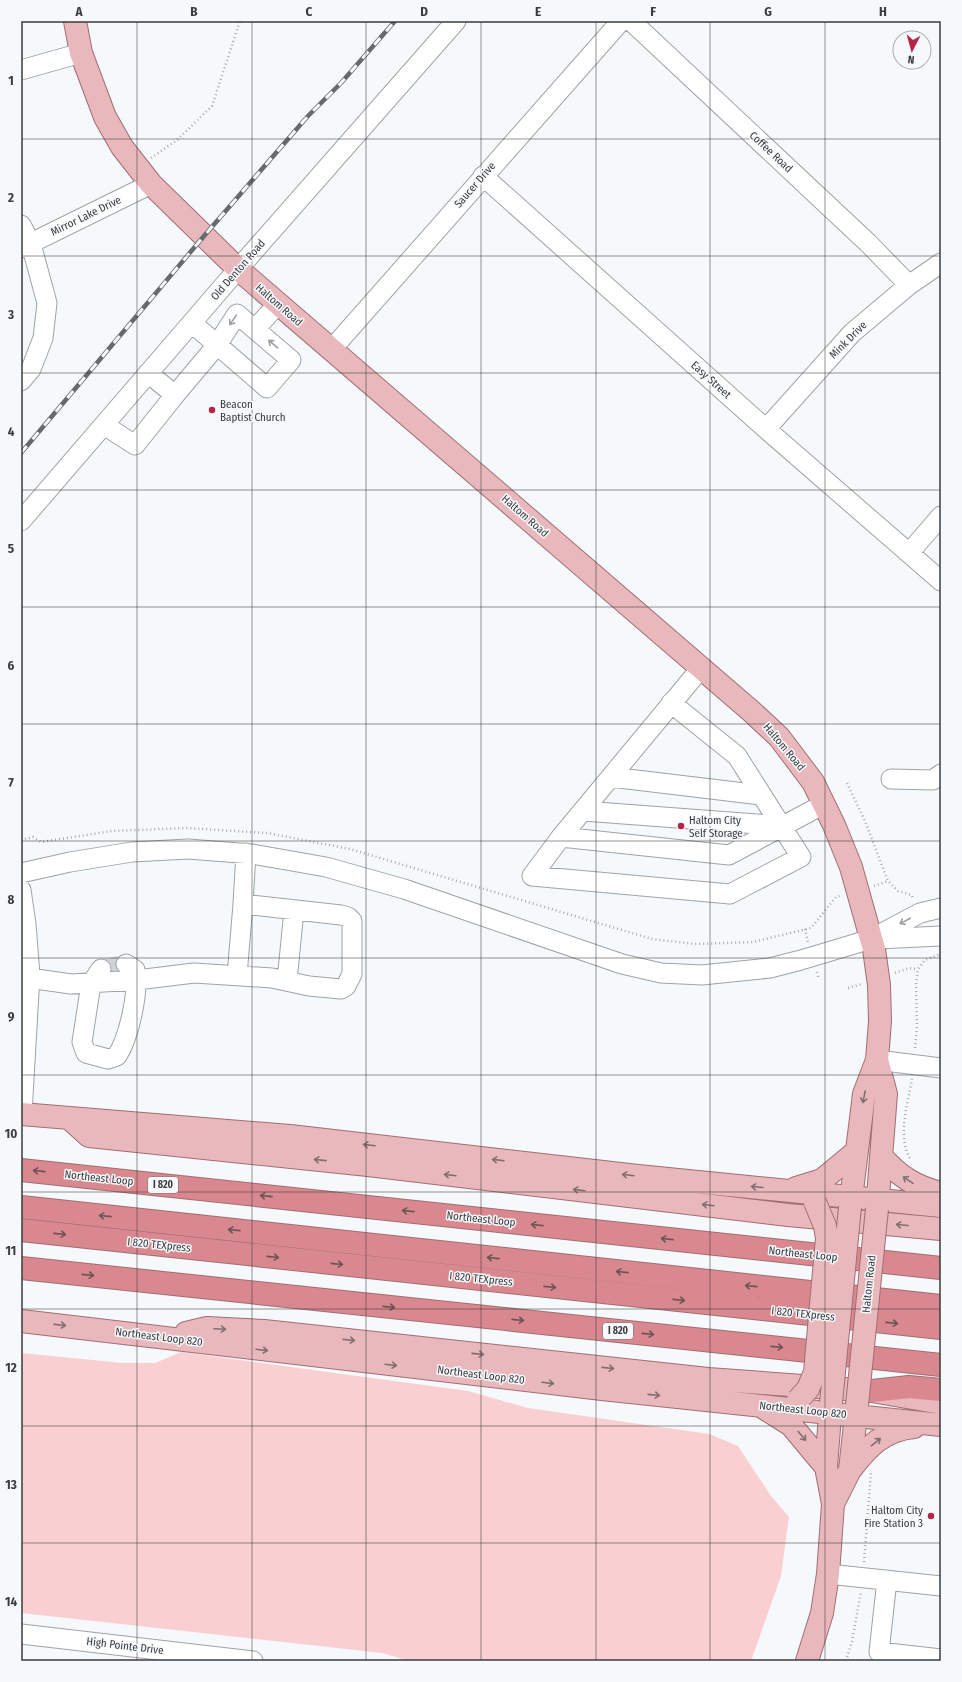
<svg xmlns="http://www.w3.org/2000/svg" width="962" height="1682" viewBox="0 0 962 1682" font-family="'Fira Sans Condensed',sans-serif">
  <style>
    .green { fill: #f9cfd1 }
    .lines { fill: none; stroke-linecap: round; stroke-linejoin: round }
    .minor-tunnel { stroke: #d0d3d5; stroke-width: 19; stroke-dasharray: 19 10; stroke-linecap: butt }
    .minor-casing { stroke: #9fa3a5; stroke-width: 21 }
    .major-casing { stroke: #a26d72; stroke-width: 24 }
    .highway-casing { stroke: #a26d72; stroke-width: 24 }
    .path { stroke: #a8abad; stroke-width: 2.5; stroke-dasharray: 1 3; stroke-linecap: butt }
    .minor { stroke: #fff; stroke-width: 19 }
    .major { stroke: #e9b8bc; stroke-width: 22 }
    .highway { stroke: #da888f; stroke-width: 22 }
    .rail-casing { stroke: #67696a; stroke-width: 4.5 }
    .rail { stroke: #f5f9fb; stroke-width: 3; stroke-dasharray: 9; stroke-linecap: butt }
    .major-bridge-casing { stroke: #a26d72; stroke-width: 24; stroke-linecap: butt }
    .major-bridge { stroke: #e9b8bc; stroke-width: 22 }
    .oneway { stroke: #9d9e9e }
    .oneway2 { stroke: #816e70 }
    .oneway3 { stroke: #6b5356 }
    .grid { fill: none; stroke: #3b3c3d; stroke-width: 1; stroke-opacity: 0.55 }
    .poi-dot { fill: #b62445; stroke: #f5f9fb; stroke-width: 1.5 }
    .labels { text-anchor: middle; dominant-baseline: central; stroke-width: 3; stroke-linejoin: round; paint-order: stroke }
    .shield { fill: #f5f9fb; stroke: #737576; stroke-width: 1 }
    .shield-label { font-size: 10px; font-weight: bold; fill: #3b3c3d }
    .street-label { font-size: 11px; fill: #3b3c3d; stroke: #f5f9fb }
    .poi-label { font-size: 11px; fill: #3b3c3d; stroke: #f5f9fb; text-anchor: start }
    .neatline { fill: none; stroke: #3b3c3d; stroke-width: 1.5 }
    .grid-label { font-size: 13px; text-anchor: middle; font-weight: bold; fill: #3b3c3d }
  </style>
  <rect width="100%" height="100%" fill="#f5f9fb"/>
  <path class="green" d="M181,1352L468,1391L528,1408L709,1434L738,1446L771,1496L789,1517L781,1576L751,1661H409L382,1653L21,1613V1353L123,1363H155Z"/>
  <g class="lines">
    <path class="minor-tunnel" d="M101,969L126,964"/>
    <defs>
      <path id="minor" d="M631,21L868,243L909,285
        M21,70L81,53
        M483,176L766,429L941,581
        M21,225L31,244L47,303L43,338L31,369L21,381
        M21,248L151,184
        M255,329L278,304
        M331,350L621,21
        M175,395L217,345L237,314L291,360L267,388L192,323
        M104,425L135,445L175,395L148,373
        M766,429L852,333L909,285L941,263
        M21,521L238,269L456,21
        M909,553L941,516
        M701,668L561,837L729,855L824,804
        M611,777L761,795
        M891,779L933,780L941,774
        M583,811L783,826
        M561,837L532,876L730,894L801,857L737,756L671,703
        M21,873L70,862L132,852L188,849L252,854L326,867L404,889L622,964L661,973L702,975L770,968L801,960L871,939L920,913L941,908
        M21,890L26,924L30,975L22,1114
        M243,904L246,853
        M877,939L941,936
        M101,969L91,984L82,1042L86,1053L108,1059L117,1056C129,1037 139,993 135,970L126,964
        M29,978L71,984L137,980L194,973L272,978L309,986L341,989L346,986L352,974V921L348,917L341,915L243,904L237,976
        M287,981L294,910
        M877,1060L941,1068
        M828,1574L941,1586
        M887,1580L879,1652L941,1659
        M21,1634L253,1661"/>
      <path id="major" d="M75,21L81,53L105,117L122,147L151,184L238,269L751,711L779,737L813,782L834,825L851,867L874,949L879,985L880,1021L877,1060L864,1094L850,1207
        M21,1114L290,1136L638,1176L941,1206
        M70,1119L89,1136L368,1165L788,1215L941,1229
        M881,1156C899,1176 915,1187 941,1193
        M796,1188L822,1180L857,1151
        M877,1209L886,1094L877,1060
        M21,1321L602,1389L941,1425
        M186,1333L207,1328L264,1331L708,1379L872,1391L941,1403
        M764,1408L791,1425L826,1467
        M850,1470C868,1447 883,1430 914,1427
        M833,1504L850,1470L857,1405
        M807,1661L822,1613L828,1574L833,1504L826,1467L831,1403"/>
      <path id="highway" d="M21,1170L941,1268
        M21,1207L941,1306
        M21,1230L941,1328
        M21,1268L941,1365
        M872,1391L909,1387L941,1390"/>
    </defs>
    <use href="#minor" class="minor-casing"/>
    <use href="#major" class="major-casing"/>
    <use href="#highway" class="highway-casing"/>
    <path class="path" d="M151,158L177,140L212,106L240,21
      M847,783L865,821L888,881L898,891L912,895L913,899
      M21,840L33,837L41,842L112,831L186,828L267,833L350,849L652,939L695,944L753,942L811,928L836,897L842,895
      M874,886L888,881
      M805,929L808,942
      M817,972L819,979
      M895,973L909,968L918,969
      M848,988L862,984
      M915,1048L917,1027L916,983L918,969L925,960L941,954
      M910,1158C897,1137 908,1103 912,1079
      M864,1562L871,1473
      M846,1661L852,1641L861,1592"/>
    <use href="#minor" class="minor"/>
    <use href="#major" class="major"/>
    <use href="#highway" class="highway"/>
    <defs>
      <path id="rail" d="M21,453L204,236L308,116L341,83L395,21"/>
    </defs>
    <use href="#rail" class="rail-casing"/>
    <use href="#rail" class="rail"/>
    <defs>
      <path id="major-bridge" d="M798,1400L808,1389L815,1372L827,1238L825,1226L815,1202
        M831,1403L850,1207
        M857,1405L877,1209"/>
    </defs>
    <use href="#major-bridge" class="major-bridge-casing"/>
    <use href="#major-bridge" class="major-bridge"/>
  </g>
  <defs><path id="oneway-shaft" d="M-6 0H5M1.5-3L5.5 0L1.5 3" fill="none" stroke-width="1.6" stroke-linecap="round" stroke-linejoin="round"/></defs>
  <g class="oneway">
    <use href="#oneway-shaft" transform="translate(233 320) rotate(125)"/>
    <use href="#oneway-shaft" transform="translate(273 344) rotate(-139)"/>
    <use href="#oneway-shaft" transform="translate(905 921) rotate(152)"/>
  </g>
  <g class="oneway2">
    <use href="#oneway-shaft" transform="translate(864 1097) rotate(101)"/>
    <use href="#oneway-shaft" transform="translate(369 1145) rotate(-173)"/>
    <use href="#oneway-shaft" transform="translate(320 1160) rotate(-174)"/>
    <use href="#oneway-shaft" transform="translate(498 1160) rotate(-173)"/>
    <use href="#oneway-shaft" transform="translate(450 1175) rotate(-173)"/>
    <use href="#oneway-shaft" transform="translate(628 1175) rotate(-173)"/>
    <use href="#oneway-shaft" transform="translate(908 1180) rotate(-146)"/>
    <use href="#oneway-shaft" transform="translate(757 1187) rotate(-175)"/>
    <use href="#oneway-shaft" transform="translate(579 1190) rotate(-173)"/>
    <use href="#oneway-shaft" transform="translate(708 1205) rotate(-173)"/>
    <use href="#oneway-shaft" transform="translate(902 1225) rotate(-175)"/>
    <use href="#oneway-shaft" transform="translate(60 1325) rotate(6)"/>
    <use href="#oneway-shaft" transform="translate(220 1329) rotate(3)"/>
    <use href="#oneway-shaft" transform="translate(349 1340) rotate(6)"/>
    <use href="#oneway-shaft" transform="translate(262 1350) rotate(7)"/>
    <use href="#oneway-shaft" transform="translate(478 1354) rotate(6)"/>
    <use href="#oneway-shaft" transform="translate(391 1365) rotate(7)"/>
    <use href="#oneway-shaft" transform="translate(608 1368) rotate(6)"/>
    <use href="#oneway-shaft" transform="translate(548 1383) rotate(7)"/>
    <use href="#oneway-shaft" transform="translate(654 1395) rotate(6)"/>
    <use href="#oneway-shaft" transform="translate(802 1436) rotate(50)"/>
    <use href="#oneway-shaft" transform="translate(876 1442) rotate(-40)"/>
  </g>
  <g class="oneway3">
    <use href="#oneway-shaft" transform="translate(39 1171) rotate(-174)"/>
    <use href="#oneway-shaft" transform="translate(266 1196) rotate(-174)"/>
    <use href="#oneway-shaft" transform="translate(408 1211) rotate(-174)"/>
    <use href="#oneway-shaft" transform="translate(105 1216) rotate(-174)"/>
    <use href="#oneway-shaft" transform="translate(537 1225) rotate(-174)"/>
    <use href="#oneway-shaft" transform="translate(234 1230) rotate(-174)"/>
    <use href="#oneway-shaft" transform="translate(60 1234) rotate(6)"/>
    <use href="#oneway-shaft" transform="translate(667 1239) rotate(-174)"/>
    <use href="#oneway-shaft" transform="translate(273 1257) rotate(6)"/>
    <use href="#oneway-shaft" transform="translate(493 1258) rotate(-174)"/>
    <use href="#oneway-shaft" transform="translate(337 1264) rotate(6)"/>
    <use href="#oneway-shaft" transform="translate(622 1272) rotate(-174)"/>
    <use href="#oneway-shaft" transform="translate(88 1275) rotate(6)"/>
    <use href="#oneway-shaft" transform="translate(751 1286) rotate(-174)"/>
    <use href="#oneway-shaft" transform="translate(550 1287) rotate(6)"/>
    <use href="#oneway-shaft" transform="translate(679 1300) rotate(6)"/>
    <use href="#oneway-shaft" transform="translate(389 1307) rotate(6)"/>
    <use href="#oneway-shaft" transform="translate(518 1320) rotate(6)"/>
    <use href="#oneway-shaft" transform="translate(892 1323) rotate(6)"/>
    <use href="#oneway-shaft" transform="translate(648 1334) rotate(6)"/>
    <use href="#oneway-shaft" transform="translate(777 1347) rotate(6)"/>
  </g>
  <path class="grid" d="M137,21V1661M252,21V1661M366,21V1661M481,21V1661M596,21V1661M710,21V1661M825,21V1661M21,139H941M21,256H941M21,373H941M21,490H941M21,607H941M21,724H941M21,841H941M21,958H941M21,1075H941M21,1192H941M21,1309H941M21,1426H941M21,1543H941"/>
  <g class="poi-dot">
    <circle cx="212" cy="410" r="4"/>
    <circle cx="681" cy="826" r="4"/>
    <circle cx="931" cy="1516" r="4"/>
  </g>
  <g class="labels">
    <g class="shield">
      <rect x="148" y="1177" width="30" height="16" rx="3"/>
      <rect x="603" y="1323" width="30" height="16" rx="3"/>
    </g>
    <g class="shield-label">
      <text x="163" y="1185">I 820</text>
      <text x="618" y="1331">I 820</text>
    </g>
    <g class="street-label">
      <text transform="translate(771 152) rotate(43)">Coffee Road</text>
      <text transform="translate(475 185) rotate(-49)">Saucer Drive</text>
      <text transform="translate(86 216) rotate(-26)">Mirror Lake Drive</text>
      <text transform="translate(238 270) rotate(-49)">Old Denton Road</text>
      <text transform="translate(279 305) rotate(41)">Haltom Road</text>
      <text transform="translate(848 340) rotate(-45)">Mink Drive</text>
      <text transform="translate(711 380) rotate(42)">Easy Street</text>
      <text transform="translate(525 516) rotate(41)">Haltom Road</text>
      <text transform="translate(784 747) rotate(50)">Haltom Road</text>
      <text transform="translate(99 1178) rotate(6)">Northeast Loop</text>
      <text transform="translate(481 1219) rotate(6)">Northeast Loop</text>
      <text transform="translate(159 1245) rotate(6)">I 820 TEXpress</text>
      <text transform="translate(803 1254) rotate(6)">Northeast Loop</text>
      <text transform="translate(481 1279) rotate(6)">I 820 TEXpress</text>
      <text transform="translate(869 1284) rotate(-84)">Haltom Road</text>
      <text transform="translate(803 1314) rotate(6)">I 820 TEXpress</text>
      <text transform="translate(159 1337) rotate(7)">Northeast Loop 820</text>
      <text transform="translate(481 1375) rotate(7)">Northeast Loop 820</text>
      <text transform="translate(803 1410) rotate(6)">Northeast Loop 820</text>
      <text transform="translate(125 1646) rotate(7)">High Pointe Drive</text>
    </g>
    <g class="poi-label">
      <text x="220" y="404">Beacon<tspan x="220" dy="13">Baptist Church</tspan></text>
      <text x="689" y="820">Haltom City<tspan x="689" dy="13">Self Storage</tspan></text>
      <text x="923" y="1510" text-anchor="end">Haltom City<tspan x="923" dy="13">Fire Station 3</tspan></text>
    </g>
  </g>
  <rect width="962" height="1682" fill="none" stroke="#f5f9fb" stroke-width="44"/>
  <g transform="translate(912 50) rotate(186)"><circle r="19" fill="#f5f9fb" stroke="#abadaf"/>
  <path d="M0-3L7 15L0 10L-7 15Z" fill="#b62445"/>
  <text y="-6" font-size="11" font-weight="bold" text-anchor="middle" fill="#3b3c3d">N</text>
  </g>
  <rect x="22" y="22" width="918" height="1638" class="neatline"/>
  <g class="grid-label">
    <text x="79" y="16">A</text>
    <text x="194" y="16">B</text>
    <text x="309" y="16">C</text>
    <text x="424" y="16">D</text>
    <text x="538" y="16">E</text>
    <text x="653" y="16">F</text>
    <text x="768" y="16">G</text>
    <text x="883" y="16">H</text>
    <text x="11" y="85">1</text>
    <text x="11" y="202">2</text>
    <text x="11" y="319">3</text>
    <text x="11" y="436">4</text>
    <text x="11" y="553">5</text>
    <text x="11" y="670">6</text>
    <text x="11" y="787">7</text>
    <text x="11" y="904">8</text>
    <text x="11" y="1021">9</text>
    <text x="11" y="1138">10</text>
    <text x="11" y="1255">11</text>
    <text x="11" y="1372">12</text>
    <text x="11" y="1489">13</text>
    <text x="11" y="1606">14</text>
  </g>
</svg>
